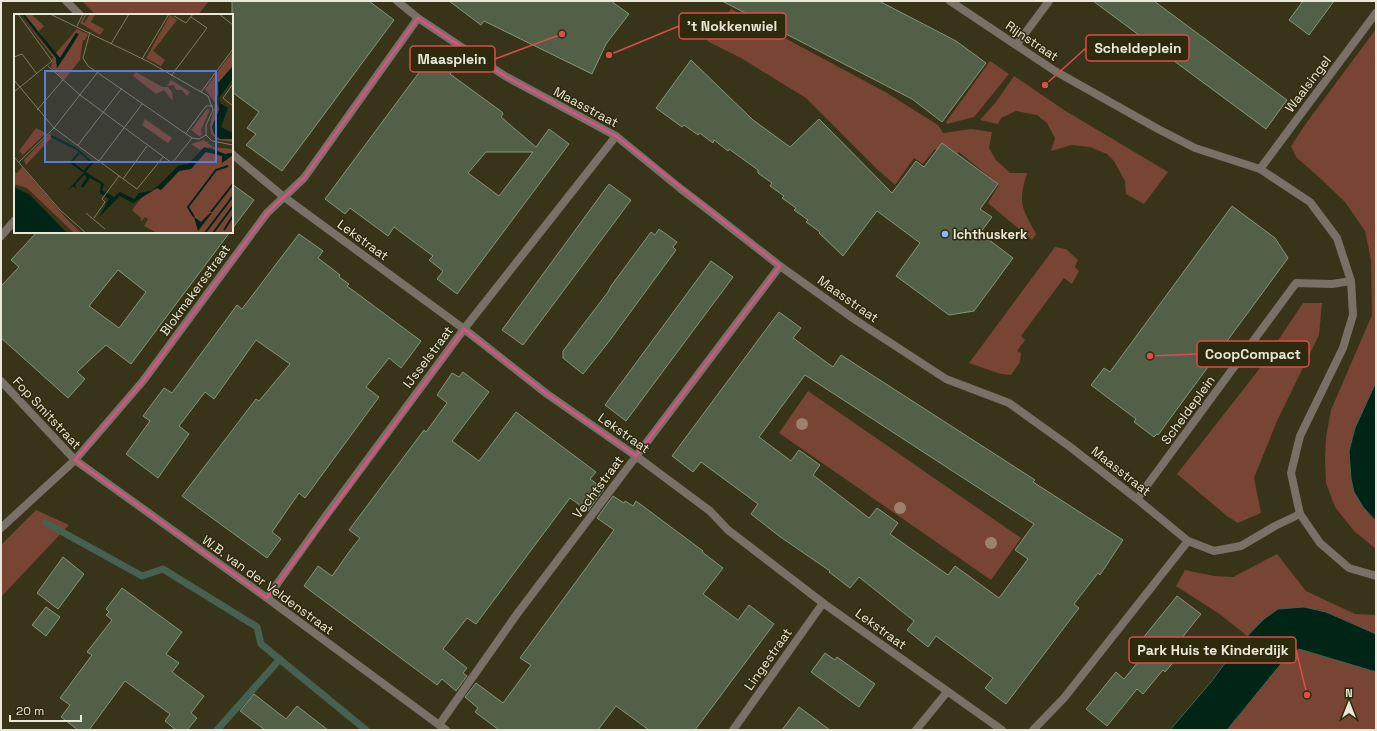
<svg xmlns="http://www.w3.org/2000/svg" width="1377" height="731" viewBox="0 0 1377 731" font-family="'Space Grotesk',sans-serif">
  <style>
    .green { fill: #784433 }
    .water { fill: #002517; stroke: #466051 }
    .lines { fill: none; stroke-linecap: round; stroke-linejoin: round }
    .stream { stroke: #466051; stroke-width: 7 }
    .building { fill: #526047; stroke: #85957a; fill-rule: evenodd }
    .minor { stroke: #797066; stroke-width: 8 }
    .tertiary { stroke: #797066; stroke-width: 8 }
    .tree { fill: #9e806c }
    .marked { fill: none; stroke: #ce5680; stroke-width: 3; stroke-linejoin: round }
    .poi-dot { fill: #8bb9fc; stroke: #2e2a0e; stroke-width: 1.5 }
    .labels { text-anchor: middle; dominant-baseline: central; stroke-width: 3; stroke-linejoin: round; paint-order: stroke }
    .street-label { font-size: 13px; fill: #eae8d8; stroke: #2e2a0e }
    .poi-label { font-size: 13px; font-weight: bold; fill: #eae8d8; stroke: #2e2a0e; text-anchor: start }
    .inset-river { fill: none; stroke: #002517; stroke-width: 2 }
    .inset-road { fill: none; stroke: #7f7c65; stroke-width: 1 }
    .view { fill: #5a7cd8; fill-opacity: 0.15; stroke: #5a7cd8; stroke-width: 2 }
    .inset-edge { fill: none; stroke: #eae8d8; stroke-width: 2 }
    .leader { fill: none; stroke: #da4e4b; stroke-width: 1.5 }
    .callout-dot { fill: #da4e4b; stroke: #2e2a0e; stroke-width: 1.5 }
    .callout { fill: #2e2a0e; stroke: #da4e4b; stroke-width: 1.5 }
    .callout-label { font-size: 14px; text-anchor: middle; font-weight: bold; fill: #eae8d8 }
  </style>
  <rect width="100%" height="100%" fill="#383419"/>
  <path class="green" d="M82,1H209L198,15H96Z
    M731,9L887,93L938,125L943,133L971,129L992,132L989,148L996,160L1010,173H1027C1018,203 1021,207 1036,234L1032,240L988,203L999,185L959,152L952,160L935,149L923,164L914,158L895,185L877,169L806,98L741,58L707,41Z
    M1376,29V382L1370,395L1363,507L1376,521V549L1354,531L1335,507L1326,483L1325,459L1326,437L1331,410L1372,315L1371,260L1365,231L1345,202L1321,179L1296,157L1291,146L1307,122Z
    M990,61L1009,74L974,117L947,124L946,122Z
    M1014,76L1064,110L1168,172L1144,204L1126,194L1125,181L1114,161L1107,154L1090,147L1071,145L1051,151L1055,138L1047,123L1037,115L1016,111L1001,118L998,124L980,120L996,102Z
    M1055,247L1066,249L1078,260L1075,267L1079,271L1072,284L1064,278L1021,336L1025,340L1017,351L1021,353L1020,362L1011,375L1001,374L969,363Z
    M1303,303H1322L1319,335L1277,421L1254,478L1261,513L1238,523L1227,516L1177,474L1257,372Z
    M808,391L1021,538L991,580L779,433Z
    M36,510L69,525L1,597V545Z
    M1277,554L1306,591L1355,614L1376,615V634L1326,612L1264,619L1247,636L1221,615L1176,586L1185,570L1214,576L1233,577Z
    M1283,644L1376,659V730H1207Z"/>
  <path class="water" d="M1376,382V521L1363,507L1354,492L1351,479L1349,451L1355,428Z
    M1304,607L1326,612L1376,634V672L1299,649L1289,654L1227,730H1170L1211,682L1237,647L1264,619L1278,609Z"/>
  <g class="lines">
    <path class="stream" d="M46,523L142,576L163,569L257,627L261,644L366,730
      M217,730L280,659"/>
  </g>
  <path class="building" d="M232,1H369L394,20L282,171L246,145L256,134L247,128L259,112L232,92Z
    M449,1H611L629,14L606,44L592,74L484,21L481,25Z
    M722,1H879L956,41L986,63L942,122L912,99Z
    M1093,1H1154L1287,100L1266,129Z
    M1303,1H1334L1309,35L1289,20Z
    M438,47L458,63L450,74L502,112L503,114L501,117L536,147L549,129L569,144L457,294L437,279L443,271L429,260L433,256L394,227L388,236L350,208L345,214L325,199ZM486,152H533L499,196L468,173Z
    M691,60L753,120L790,147L819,119L892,193L916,161L924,167L942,143L998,184L980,209L992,217L980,233L1013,258L974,311L949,315L896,276L920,243L877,211L843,256L819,233L820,232L806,222L808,220L794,210L796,208L782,198L784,196L770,186L772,183L758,173V170L729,149L728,151L714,140L713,143L701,134L699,133L698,135L684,125L682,127L656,108Z
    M232,184L254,200L232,229Z
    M609,184L631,200L523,345L502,330Z
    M1232,206L1275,238L1288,258L1158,435L1157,434L1154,437L1134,422L1136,419L1091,385L1104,368L1110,372Z
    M659,229L677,242L673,247L676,250L607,344L583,374L563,358V351L608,292L611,286L651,232L655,235Z
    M37,232H230L131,364L106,345L77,372L85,379L68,398L1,338V286L19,267L11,260ZM118,270L146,292L119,328L89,306Z
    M299,234L323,251L318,258L340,275L339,277L349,284L347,286L421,341L401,368L389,358L366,387L379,397L305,498L299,493L272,532L281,539L267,558L182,496L256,399L259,401L290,364L256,340L214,399L205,392L179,426L189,434L158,478L126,454L150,421L143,416L164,388L172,393L237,305L242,309Z
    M711,261L733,277L626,421L605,405Z
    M779,312L801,328L793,338L833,367L841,355L1035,480L1033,482L1123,540L1100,575L1098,573L1074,604L1079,608L1006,704L985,688L993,678L936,636L928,647L907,630L914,621L859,577L850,588L829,572L830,571L779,536L751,514L758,504L701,462L693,472L672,456ZM805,375L1034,524L1015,550L1028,559L999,598L955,566L948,575L890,534L898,523L877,508L869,518L813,475L820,465L799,450L791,461L759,437Z
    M463,372L489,392L452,441L479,461L516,412L596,472L590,479L604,489L588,511L570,498L476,624L467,618L443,649L467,668L463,673L467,676L456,691L442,679L437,685L304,586L318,566L332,576L349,552L360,538L349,530L424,430L426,432L447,403L437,395L452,373L459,377Z
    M613,496L624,503L625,501L633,506L636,501L703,551L702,552L723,568L703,594L738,620L749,605L774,624L695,730H649L616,706L598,730H499L475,712L478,708L465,697L476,683L503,703L531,665L520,658L614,530L597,518Z
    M63,557L84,574L58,609L37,593Z
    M122,588L182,632L166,654L179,663L172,672L204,696L191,713L197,718L187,730H176L165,721L170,714L125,681L89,730H78L61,717L70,705L60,698L92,655L87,652L112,620L106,615L109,612L106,609Z
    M1177,596L1201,614L1181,639L1188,645L1165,672L1163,670L1143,694L1137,689L1107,726L1086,709L1116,672L1124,679L1152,645L1143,638Z
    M46,607L60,617L46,636L32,625Z
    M825,653L835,660L837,657L875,684L859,707L811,672Z
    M254,694L286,719L297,706L328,730H265L240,711Z
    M799,707L830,730H782Z"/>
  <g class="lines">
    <path class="minor" d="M66,1L80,15
      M397,1L418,18L505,76L616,136L681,189L711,212L780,266L854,319L946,379L1009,403L1069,446L1137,499L1188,541L1214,551L1241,546L1275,526L1300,514
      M1017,44L1049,1
      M232,154L284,197L464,329L547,394L636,456L710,511L728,530L823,603L1002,730
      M1260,169L1376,13
      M1,236L15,220
      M1,381L75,460L267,598L446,730
      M1137,499L1296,283L1332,284L1351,281
      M1,528L75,460L143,381L267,213L304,178L418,18
      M267,598L325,517L464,329L616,136
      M439,725L517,614L780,266
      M733,730L823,603
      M916,730L947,692
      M1033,730L1064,698L1188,541"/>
    <path class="tertiary" d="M950,1L1055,71L1158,129L1195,148L1260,169L1310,202L1337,238L1351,281L1353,315L1343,348L1300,436L1291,473L1300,514L1320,543L1349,568L1376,576"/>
  </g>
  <g class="tree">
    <circle cx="802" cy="424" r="6"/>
    <circle cx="900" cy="508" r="6"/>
    <circle cx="991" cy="543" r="6"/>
  </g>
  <path class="marked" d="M418,18L505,76L616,136L780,266L636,456L547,394L464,329L267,598L75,460L143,381L267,213L304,178Z"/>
  <circle class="poi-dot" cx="945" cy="234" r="4"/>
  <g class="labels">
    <g class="street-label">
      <text transform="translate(1032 41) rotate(34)">Rijnstraat</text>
      <text transform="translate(1308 84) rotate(-53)">Waalsingel</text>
      <text transform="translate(586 107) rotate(28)">Maasstraat</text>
      <text transform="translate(363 240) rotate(36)">Lekstraat</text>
      <text transform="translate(195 290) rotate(-54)">Blokmakersstraat</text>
      <text transform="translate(848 299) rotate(35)">Maasstraat</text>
      <text transform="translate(428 357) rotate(-53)">IJsselstraat</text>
      <text transform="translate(1188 410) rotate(-54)">Scheldeplein</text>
      <text transform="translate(47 413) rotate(47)">Fop Smitstraat</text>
      <text transform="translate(624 433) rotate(35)">Lekstraat</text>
      <text transform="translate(1121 471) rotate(38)">Maasstraat</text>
      <text transform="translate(598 487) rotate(-53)">Vechtstraat</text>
      <text transform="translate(268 585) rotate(36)">W.B. van der Veldenstraat</text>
      <text transform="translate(881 629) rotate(36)">Lekstraat</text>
      <text transform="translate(768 659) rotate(-55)">Lingestraat</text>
    </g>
    <g class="poi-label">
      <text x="953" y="234">Ichthuskerk</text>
    </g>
  </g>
  <g transform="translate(14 14)">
    <rect width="219" height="219" fill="#383419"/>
    <path d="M5,0L42,44L43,54L60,29L62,19L46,44L42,39L63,15L74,20L71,26H69L66,46L50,66L37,53L39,43ZM10,0H17L30,12L25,17L32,27ZM71,0H73L69,8L70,9L76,0H81L77,8L90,15L86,21L66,9ZM156,1L163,6L139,37L151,46L147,52L132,44ZM219,37V52L204,69L206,76L202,85L205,96L199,110L206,125H219V128L204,126L197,120L196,111L201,89L191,75ZM122,58L148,73H154L158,78L159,87L150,76L142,80L119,62ZM157,66L176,78L173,82L168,76H162L160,71L153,72ZM193,95H195V98L187,116L188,121L185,122L177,116ZM131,105L158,124L154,129L128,111ZM22,114L32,119L9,141L5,137ZM35,120L39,122L12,151L10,146ZM190,126L199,133L219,135V139L211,140L196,133L186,136L177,130ZM190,137L213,143L219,141V219H143L130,212L134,205L131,203L127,208V204L118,196L128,183L143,174L147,176L165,157ZM8,153L50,202L67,219H60L13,174L0,170V158L3,159Z" fill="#784433"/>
    <path d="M8,0H10L46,44L62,19L65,20L43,54L42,44ZM219,52V65L205,84L206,89L214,94L207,113L219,119V125H206L200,120L198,113L205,96L204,69ZM190,133L211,140L219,139V141L208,149V142L192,138L177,155L165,157L147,176L143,174L119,189L106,182L85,203L95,185L86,179L87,170L76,164L69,174L67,172L73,163L70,161L61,171L63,175L59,172L53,177L71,157L90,170L88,176L100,183L106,178L120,185L125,179L137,177L144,172L164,152L174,150ZM0,173L16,181L53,219H0ZM196,199H198L184,217L180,203L187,208Z" fill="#002517"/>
    <path class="inset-river" d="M37,122L63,135L78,149L71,157M65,139L57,148L70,158M197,198L219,170M180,203L174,193L202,156L214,152M210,216L219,202M191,219L219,182M199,219L219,192"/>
    <path class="inset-road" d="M36,0L135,48L194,82L199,96L192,111V121L198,127L219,131M205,0L219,11M160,2L172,9L179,0M63,12L69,0M76,18L69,44L74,52L178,124L185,125L192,121M97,30L115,0M0,43L8,40L23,60M128,45L155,0M34,52L66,81L158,149L178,124M157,62L193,14L177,3M0,66L40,114L123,175L149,143M219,70L209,84L219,92M0,78L38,47L4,0M187,78L219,35M23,96L49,66M172,119L192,92H199M64,131L108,74M0,143L46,196L72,219M85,147L128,90M5,148L40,114L83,59M109,165L133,132M72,199L91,215M80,204L91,188L88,185L105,162"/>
    <path class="view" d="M31,57H202V148H31Z"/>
    <rect width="219" height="219" class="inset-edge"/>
  </g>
  <path class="leader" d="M609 55L679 26M1045 85L1086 48M562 34L495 59M1150 356L1197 354M1307 695L1296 650"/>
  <g class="callout-dot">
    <circle cx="609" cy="55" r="4"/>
    <circle cx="1045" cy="85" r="4"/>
    <circle cx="562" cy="34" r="4"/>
    <circle cx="1150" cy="356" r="4"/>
    <circle cx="1307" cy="695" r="4"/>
  </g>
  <g class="callout">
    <rect x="679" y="13" width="107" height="26" rx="4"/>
    <rect x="1086" y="35" width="103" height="26" rx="4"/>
    <rect x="410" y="46" width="85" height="26" rx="4"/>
    <rect x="1197" y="341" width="112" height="26" rx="4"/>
    <rect x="1129" y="637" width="167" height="26" rx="4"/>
  </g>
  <g class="callout-label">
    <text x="732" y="31">'t Nokkenwiel</text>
    <text x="1138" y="53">Scheldeplein</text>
    <text x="452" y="64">Maasplein</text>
    <text x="1253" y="359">CoopCompact</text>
    <text x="1213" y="655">Park Huis te Kinderdijk</text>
  </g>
  <rect width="1377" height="731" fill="none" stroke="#eae8d8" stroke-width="4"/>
  <g transform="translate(1349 703)" stroke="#2e2a0e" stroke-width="3" paint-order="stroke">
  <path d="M0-3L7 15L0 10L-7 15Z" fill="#eae8d8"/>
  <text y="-6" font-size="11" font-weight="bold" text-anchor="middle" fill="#eae8d8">N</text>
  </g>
  <path d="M10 715v6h71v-6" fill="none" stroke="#eae8d8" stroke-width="2"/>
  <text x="16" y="715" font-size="12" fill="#eae8d8" stroke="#2e2a0e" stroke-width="3" paint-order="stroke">20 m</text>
</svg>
